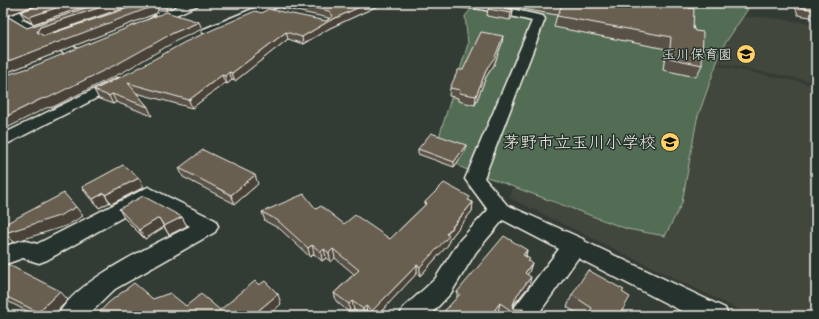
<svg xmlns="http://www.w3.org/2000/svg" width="819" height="319" viewBox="0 0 819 319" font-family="Caveat,'Klee One',sans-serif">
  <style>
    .built { fill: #43463d }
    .green { fill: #536d54; stroke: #a4af9e }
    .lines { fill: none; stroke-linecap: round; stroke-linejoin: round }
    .street-casing { stroke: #f4f1e8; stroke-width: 3 }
    .street { fill: #26332d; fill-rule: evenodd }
    .wall { fill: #595146; stroke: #f4f1e8 }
    .shaded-wall { fill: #484239; stroke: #f4f1e8 }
    .building { fill: #675e51; stroke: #f4f1e8 }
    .labels { text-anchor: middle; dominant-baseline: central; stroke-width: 3; stroke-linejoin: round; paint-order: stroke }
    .far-poi-label { font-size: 14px; fill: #f4f1e8; stroke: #26332d; text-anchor: end }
    .poi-label { font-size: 17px; fill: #f4f1e8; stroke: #26332d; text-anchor: end }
  </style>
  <rect width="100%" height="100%" fill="#333c34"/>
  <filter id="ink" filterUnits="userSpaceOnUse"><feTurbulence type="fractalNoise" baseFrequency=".025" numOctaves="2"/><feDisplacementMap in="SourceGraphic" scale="8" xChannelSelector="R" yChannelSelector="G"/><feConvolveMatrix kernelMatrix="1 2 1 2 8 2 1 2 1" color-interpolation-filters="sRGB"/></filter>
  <g filter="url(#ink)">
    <path class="built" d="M562,3L698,18L763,17L816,24V82L548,31Z
      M588,41L801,82L816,87V316H752L510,198L549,42Z"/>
    <path class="green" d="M487,3H747L748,9L722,48L697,119L682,203L665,236L627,229L460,167L438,140L468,44L465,16L474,6Z"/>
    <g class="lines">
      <defs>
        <path id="street" d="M46,3H63L61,5L21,19L33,25L50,19L56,23L54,26L32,34L5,18L7,16Z
          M128,3H144L166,11L185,3H200L198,5L149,27L143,23L157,15L130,5Z
          M267,3H283L281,5L212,35L208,36L202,32L204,29Z
          M447,3H483L543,16L545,19L484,178L507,205L583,239L584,241L725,308L728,316H691L578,258L537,316H511L514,308L559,249L503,220L476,252L451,293L429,316H400L403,308L435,279L460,240L488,210L465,179L532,21L481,9L453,6Z
          M45,33L78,49L80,52L78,55H68L41,40L39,37L41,34Z
          M117,78L122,79L124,82L122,85L3,146V134Z
          M148,187L215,220L218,226L215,232L115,289L87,316H58C73,281 156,244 190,226L148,203L47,260L39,263L23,258L3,265V247L23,240L37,244Z"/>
      </defs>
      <use href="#street" class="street-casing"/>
      <use href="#street" class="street"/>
    </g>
    <path class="wall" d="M3,3H42L7,16L27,28L100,3H137L45,35L43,36L143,3H181L167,10H158L157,13L149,16L3,74Z
      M46,3H94L33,24L25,19L20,12Z
      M281,3H382V4L330,28L303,44L288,39L235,81L232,80L227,84L225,83L192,108L136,93L148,107L152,116L116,102L113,104L99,99L94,90L262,13L326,21L329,18L282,8Z
      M496,3H524L519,9L496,4Z
      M524,3H675L689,8L702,65L696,77L663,70L666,49L554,27L557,15L523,9Z
      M794,3H816V18L798,15Z
      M488,9L513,10L512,18L510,20L487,16Z
      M502,43L494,65L486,77L475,105L458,101V98L449,96L450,88L463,70Z
      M418,149L466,150L454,167L418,154Z
      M179,168L258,184L235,204L183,177Z
      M82,187H144L111,204L110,202L99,208L88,196Z
      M470,201L473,202L472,211L449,240L448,245L420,276L417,273L377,316H368L367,315L365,316H362L354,310L350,313L336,301L334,293L354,274L335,258L331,262L326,258L322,261L314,254L310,257L280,229L265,221L262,212L316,209L344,224L390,239L425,205V202Z
      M119,209L182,217L187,226L169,235L164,227L145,239L124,218Z
      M527,250L526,256L529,261L532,263L529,272L527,275L529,286L514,304L513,308L521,316H504L498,312L494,316H440L457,298V292Z
      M3,262L68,300L52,316H37L5,300L3,302Z
      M622,292L619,316H581L567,307L572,295Z"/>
    <path class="shaded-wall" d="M18,3H42L3,17V8Z
      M70,3H94L33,24L29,17Z
      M113,3H137L45,35L42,39L37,32L40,27Z
      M156,3L158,10L157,13L3,74V63Z
      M164,3H181L167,10Z
      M368,3H382V4L330,28L303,44L302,37L329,21Z
      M520,3H524L519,9Z
      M513,10L512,18L510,20L511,13Z
      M199,22L202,29L176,41L125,71L53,107L46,108L3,130V118L173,33Z
      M286,32L288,39L235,81L232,73Z
      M503,36L502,43L494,65L486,77L475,105L476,96L487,68Z
      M229,72L232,80L227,84L225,76Z
      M222,75L225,83L192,108L189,100Z
      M112,94L116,102L113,104L109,96Z
      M466,145V150L454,167V162Z
      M255,175L258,184L235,204L231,195Z
      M139,178L144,187L111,204L105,195Z
      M104,193L110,202L99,208L93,199Z
      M473,202L472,211L449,240L448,245L420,276V267Z
      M76,207L83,216L66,226L14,242L5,233Z
      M182,217L187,226L169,235L164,226Z
      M159,218L164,227L145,239L139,230Z
      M312,245L314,254L310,257L308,248Z
      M324,249L326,258L322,261L321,252Z
      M333,249L335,258L331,262L329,253Z
      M527,250L525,258L523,255Z
      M532,263L529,272L522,282L525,273Z
      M417,265V273L377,316H373L372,311Z
      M531,277L529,286L514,304L512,311V307L517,295Z
      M60,291L68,300L52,316H41L38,312Z
      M278,294L281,304L268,316H252Z
      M352,301L354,310L350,313L349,304Z
      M500,303L498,312L494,316H490Z
      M366,306L367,315L365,316H364L363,309Z
      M523,309L521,316H519Z"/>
    <path class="building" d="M3,3H18L3,8Z
      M46,3H70L29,17L20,12Z
      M100,3H113L40,27L37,32L44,36L143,3H155L154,6L146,9L3,63V14L27,28Z
      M290,3H368L329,21L302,37L286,32L232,73L229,72L225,76L222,75L189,100L128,83L148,107L112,94L109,96L94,90L133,71L185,42L255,11L262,13L268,9L326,21L333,16L329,11Z
      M551,3H675L689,5V8L694,9L693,28L695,31L703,32L702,65L669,58L671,37L557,16L562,5Z
      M801,3H816V10L802,8Z
      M491,5L513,10L511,13L488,9Z
      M166,12L199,22L173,33L121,62L48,98L41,99L3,118V76L29,68Z
      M481,32L503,36L495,57L487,68L476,96L459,93L460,90L450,88L458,70H463Z
      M431,133L466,145L454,162L418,149Z
      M203,150L255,175L231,195L179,168Z
      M123,165L139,178L105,195L104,193L93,199L82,187Z
      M444,183L470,197L468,200L473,202L446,234L449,236L420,267L417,265L372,311L366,306L363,309L352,301L349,304L334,293L359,270L333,249L329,253L324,249L321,252L312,245L308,248L277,220L262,212L304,194L316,209L321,206L344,224L355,215L390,239L427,203L425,202Z
      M64,193L76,207L59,216L5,233L3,227V225Z
      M143,196L182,217L164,226L159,218L139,230L119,209Z
      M504,236L527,250L523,255L530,259L528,261L532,263L525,273L531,277L517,295L512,307L514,309H523L519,316L500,303L490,316H440L460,294L457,292Z
      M3,262L60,291L38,312L3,295Z
      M588,270L624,290L622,292L630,297L619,316H587L592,308L572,295Z
      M255,281L259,285L265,281L278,294L252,316H96L108,303L134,283L153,299L170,293L186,306L201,294L220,310Z"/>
  </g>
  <defs>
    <symbol id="school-disc" viewBox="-11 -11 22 22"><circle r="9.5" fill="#ffd166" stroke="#26332d"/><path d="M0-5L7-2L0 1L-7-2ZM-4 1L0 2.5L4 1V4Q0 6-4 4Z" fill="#111"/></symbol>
  </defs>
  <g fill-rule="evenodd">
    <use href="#school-disc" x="735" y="43" width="22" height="22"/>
    <use href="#school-disc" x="659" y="131" width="22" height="22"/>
  </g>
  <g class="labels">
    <g class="far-poi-label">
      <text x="732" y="54">玉川保育園</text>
    </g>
    <g class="poi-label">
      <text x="656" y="142">茅野市立玉川小学校</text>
    </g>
  </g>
  <rect width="819" height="319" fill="none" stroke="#26332d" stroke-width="16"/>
  <rect x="8" y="8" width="803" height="303" fill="none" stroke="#f4f1e8" stroke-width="1.5" filter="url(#ink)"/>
</svg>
